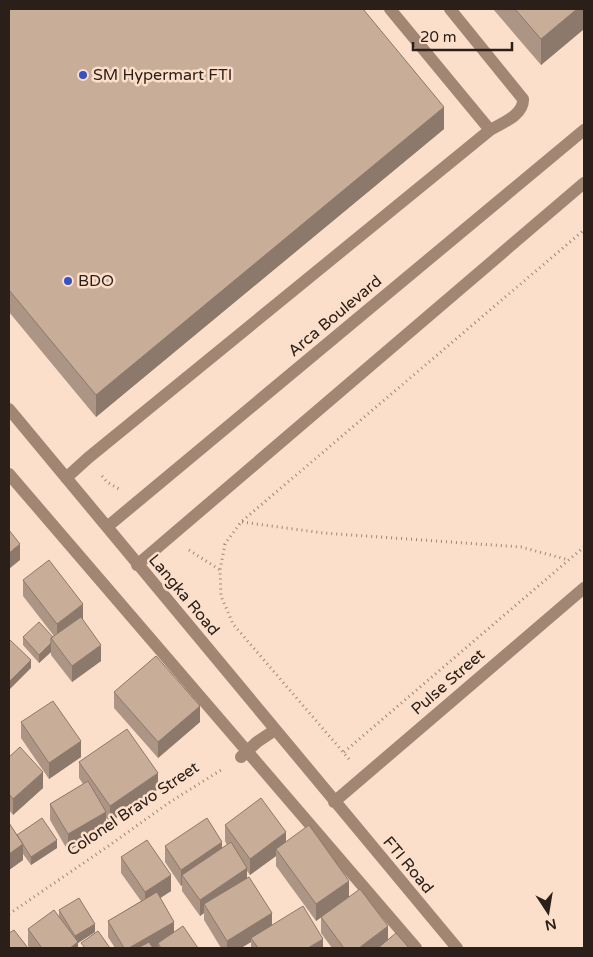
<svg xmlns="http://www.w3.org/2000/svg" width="593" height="957" viewBox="0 0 593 957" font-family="'Varela Round',sans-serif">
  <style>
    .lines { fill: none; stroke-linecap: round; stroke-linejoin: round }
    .path { stroke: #9b8678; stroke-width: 3; stroke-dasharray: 1 4; stroke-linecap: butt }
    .minor { stroke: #a18673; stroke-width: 12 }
    .wall { fill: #ac9584 }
    .shaded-wall { fill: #8c796b }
    .building { fill: #c8ad99; stroke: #8c796b }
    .poi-dot { fill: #3652c4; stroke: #fcdfca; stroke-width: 2 }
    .labels { text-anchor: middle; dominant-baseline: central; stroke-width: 5; stroke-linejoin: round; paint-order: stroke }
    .poi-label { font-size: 16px; fill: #2b2019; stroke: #fcdfca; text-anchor: start }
    .street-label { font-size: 16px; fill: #2b2019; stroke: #fcdfca }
  </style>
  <rect width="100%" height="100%" fill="#fcdfca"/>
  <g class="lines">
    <path class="path" d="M102,476L107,482L119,489
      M242,522L323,533L521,547L569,560
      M189,550L220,570
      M344,752L584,547
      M349,759L233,624L221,596L220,570L225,544L241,522L584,230
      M9,914L107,847L170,802L221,770"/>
    <path class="minor" d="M390,9L490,130
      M9,409L457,948
      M9,474L416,948
      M66,478L88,458L490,130C502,123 524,115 523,99L450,9
      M107,527L584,130
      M137,565L584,183
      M241,757L257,742L275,730
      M334,802L584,588"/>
  </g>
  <path class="wall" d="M9,9L444,129L96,417L9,312Z
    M493,9H584V29L541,65Z
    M23,580L83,620L101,661L72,682L51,655V652L39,663L23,645V637L54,636L23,596Z
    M114,692L200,722L158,758L114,708Z
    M21,722L81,757L49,779L21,738Z
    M9,757L43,788L13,815L9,810Z
    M79,762L158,789L110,822L106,818V828L68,851L50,820V804L83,784L79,778Z
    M9,823L17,835L57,848L31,865L23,854V860L9,870Z
    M225,825L286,842L349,897L316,921L276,866V856L250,875L247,871V878L272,925L323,948H251V942L241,948H221L204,920V913L200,916L182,891V885L181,886L165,862V846L222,848L227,845L225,841Z
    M121,857L171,891L160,898L174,932L198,948H115L108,937V921L141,901L121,873Z
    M59,910L95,932L78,943V948H30L28,946V929L59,917Z
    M321,917L388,939L409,948H332L321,933Z"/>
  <path class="shaded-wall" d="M577,9H584V29L541,65V39Z
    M444,107V129L96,417V395Z
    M20,544V560L9,569V553Z
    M83,604V620L57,640V624Z
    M51,643V652L39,663V655Z
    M101,645V661L72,682V666Z
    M31,660V668L9,690V682Z
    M200,706V722L158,758V742Z
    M81,741V757L49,779V763Z
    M43,772V788L13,815V799Z
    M158,773V789L110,822V806Z
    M106,812V828L68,851V834Z
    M286,832V848L276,849V856L250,875V859Z
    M57,840V848L31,865V857Z
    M222,842V858L182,875V885L181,886V870Z
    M23,844V860L9,870V854Z
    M247,868V884L204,904V913L200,916V900Z
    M171,875V891L145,908V892Z
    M349,881V897L316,921V904Z
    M272,913V929L251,938V942L241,948H227V941Z
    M174,922V938L158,943V948H129Z
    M95,924V932L78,943V948H70L75,944V936Z
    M388,926V942L381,948H359Z
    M323,939V948H308Z"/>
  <path class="building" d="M9,9H363L444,107L96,395L9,290Z
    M515,9H577L541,39Z
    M9,530L20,544L9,553Z
    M49,560L83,604L57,624L23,580Z
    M81,617L101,645L72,666L51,638Z
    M39,622L53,637L51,638V643L39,655L23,637Z
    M9,639L31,660L9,682Z
    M156,656L200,706L158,742L114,692Z
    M53,701L81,741L49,763L21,722Z
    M127,729L158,773L110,806L79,762Z
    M20,747L43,772L13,799L9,794V757Z
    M88,781L106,812L68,834L50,804Z
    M261,798L286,832L250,859L225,825Z
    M42,818L57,840L31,857L17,835Z
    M207,818L222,842L181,870L165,846Z
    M9,823L23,844L9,854Z
    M309,825L349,881L316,904L276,849Z
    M147,840L171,875L145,892L121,857Z
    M231,842L247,868L200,900L182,875Z
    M249,877L272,913L227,941L204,904Z
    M360,889L388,926L359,948H344L321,917Z
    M157,892L174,922L129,948H124L108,921Z
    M79,898L95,924L75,936L59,910Z
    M303,906L323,939L308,948H258L251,938Z
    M54,910L78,942L70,948H42L28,929Z
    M183,926L198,948H161L158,943Z
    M14,930L28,948H9V933Z
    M98,931L110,948H85L81,943Z
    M396,933L409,948H378Z
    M149,942L153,948H138Z"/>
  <g class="poi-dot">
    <circle cx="83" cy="75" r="5"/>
    <circle cx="68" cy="281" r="5"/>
  </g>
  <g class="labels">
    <g class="poi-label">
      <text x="93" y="75">SM Hypermart FTI</text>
      <text x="78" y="281">BDO</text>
    </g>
    <g class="street-label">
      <text transform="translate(335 316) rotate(-40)">Arca Boulevard</text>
      <text transform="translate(184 595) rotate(50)">Langka Road</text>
      <text transform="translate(448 682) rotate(-41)">Pulse Street</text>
      <text transform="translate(133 809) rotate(-34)">Colonel Bravo Street</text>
      <text transform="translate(408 865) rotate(50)">FTI Road</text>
    </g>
  </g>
  <rect width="593" height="957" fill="none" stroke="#2b2019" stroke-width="20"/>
  <g transform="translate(548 912) rotate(168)" stroke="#fcdfca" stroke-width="4" paint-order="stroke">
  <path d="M0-4L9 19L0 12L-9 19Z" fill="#2b2019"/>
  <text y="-8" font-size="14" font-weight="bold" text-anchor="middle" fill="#2b2019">N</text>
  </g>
  <path d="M413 42v8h99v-8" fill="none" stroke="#2b2019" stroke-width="2.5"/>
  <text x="420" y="42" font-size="15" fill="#2b2019" stroke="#fcdfca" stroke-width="4" paint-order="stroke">20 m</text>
</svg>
